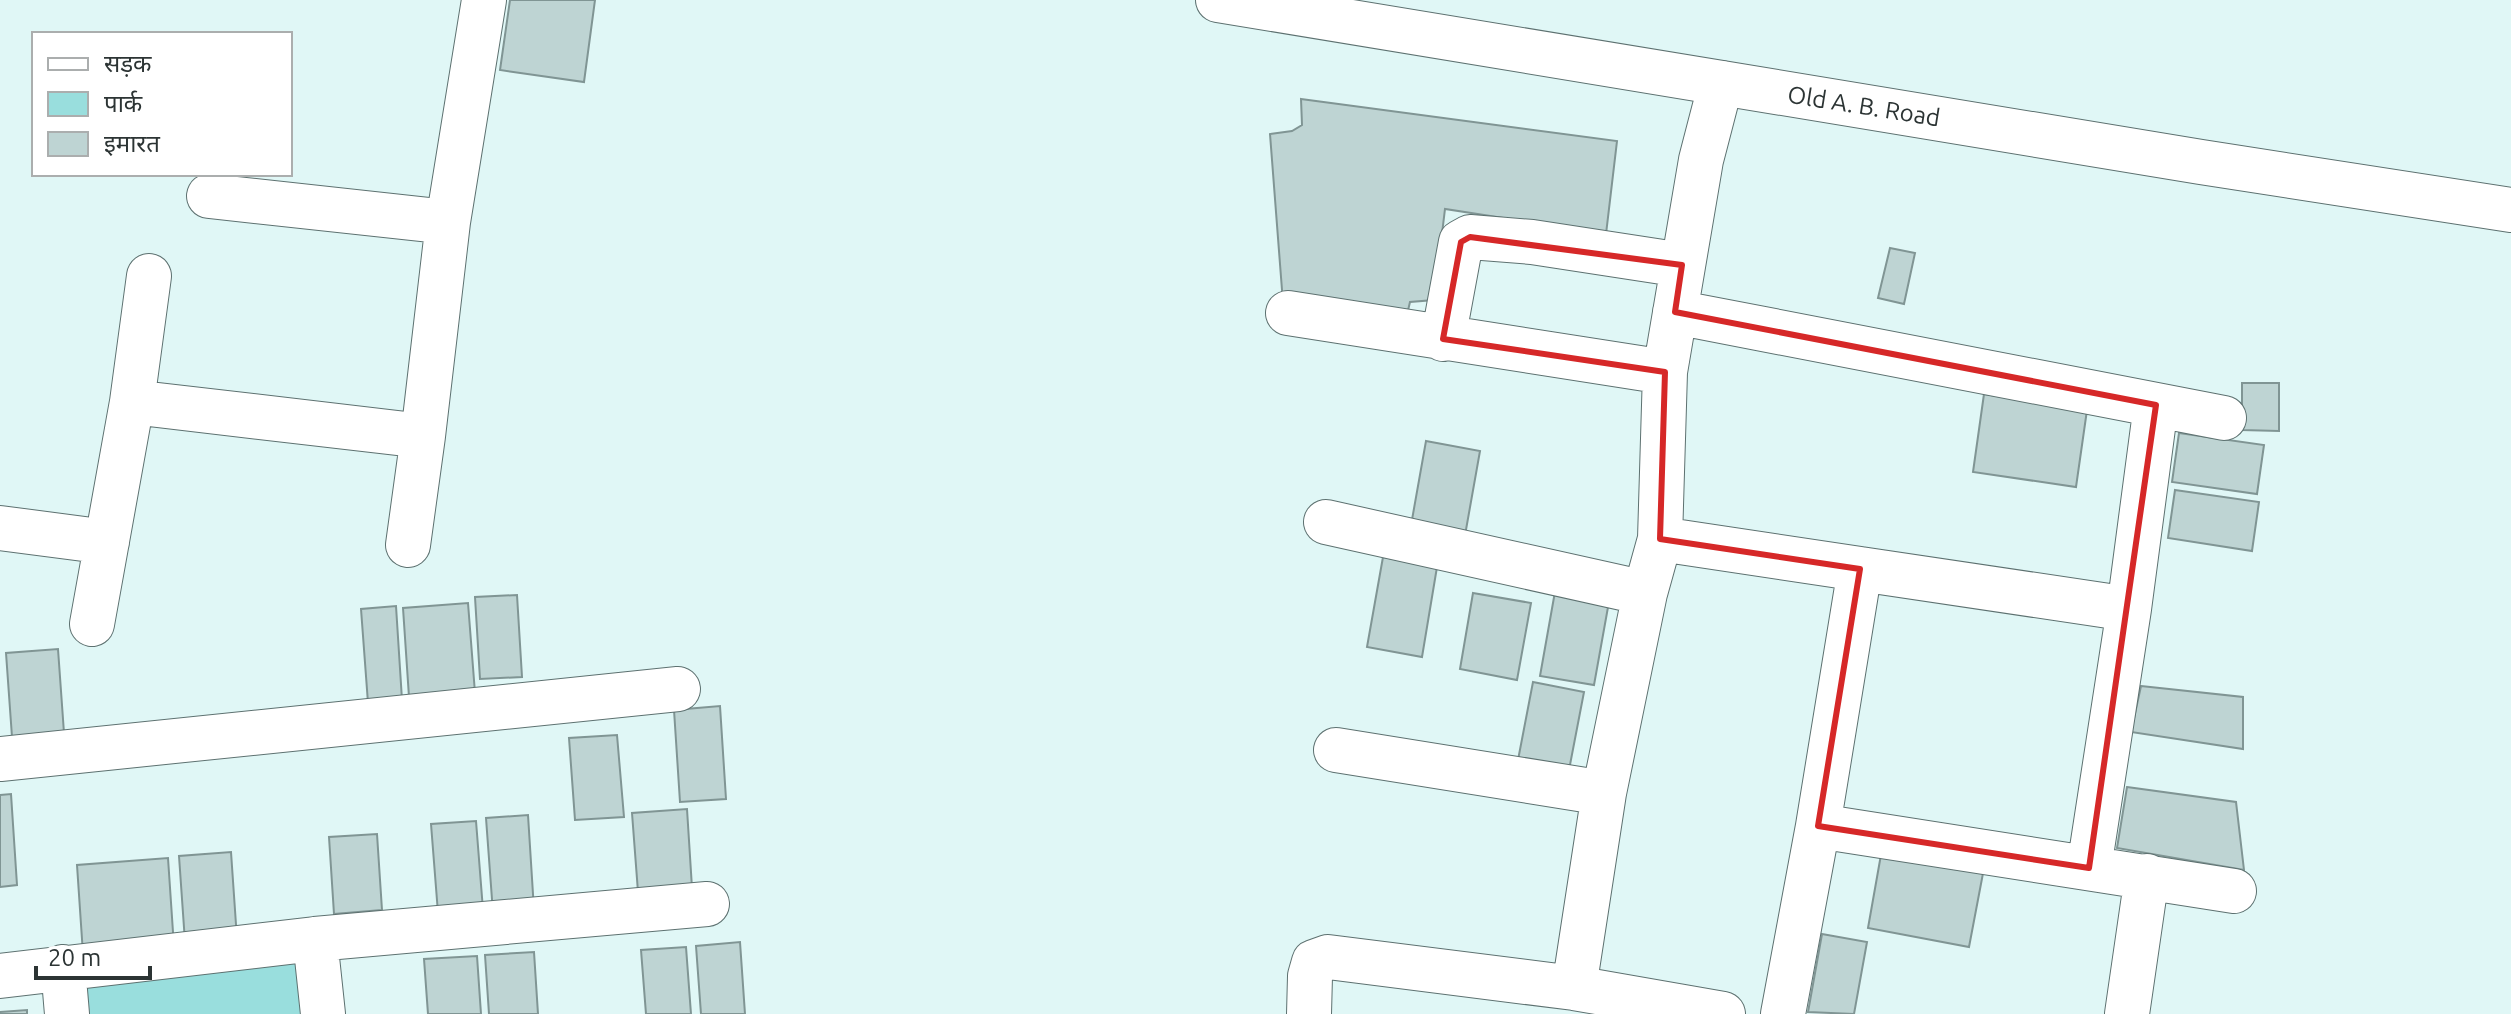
<svg xmlns="http://www.w3.org/2000/svg" width="2511" height="1014" viewBox="0 0 2511 1014" font-family="Ubuntu,'Noto Sans Devanagari',sans-serif">
  <style>
    .green { fill: #99dedd }
    .building { fill: #bed4d3; stroke: #809594; stroke-width: 2 }
    .lines { fill: none; stroke-linecap: round; stroke-linejoin: round }
    .street-casing { stroke: #5d7170; stroke-width: 46 }
    .secondary-casing { stroke: #5d7170; stroke-width: 46 }
    .street { stroke: #fff; stroke-width: 44 }
    .secondary { stroke: #fff; stroke-width: 44 }
    .marked { fill: none; stroke: #d62828; stroke-width: 6; stroke-linejoin: round }
    .labels { text-anchor: middle; dominant-baseline: central; stroke-width: 8; stroke-linejoin: round; paint-order: stroke }
    .street-label { font-size: 24px; fill: #2c3434; stroke: #fff }
  </style>
  <rect width="100%" height="100%" fill="#e0f7f6"/>
  <path class="green" d="M296,952L305,1014H78L74,977Z"/>
  <path class="building" d="M510,0H595L584,82L500,70Z
    M1301,99L1617,141L1606,234L1445,209L1434,300L1410,302L1405,323L1283,303L1270,134L1292,131L1302,125Z
    M1890,248L1915,253L1904,304L1878,298Z
    M2242,383H2279V431L2242,430Z
    M1984,394L2087,410L2076,487L1973,472Z
    M2179,433L2264,445L2257,494L2172,482Z
    M1426,441L1480,451L1464,541L1410,531Z
    M2175,490L2259,502L2252,551L2168,538Z
    M1383,557L1437,567L1422,657L1367,647Z
    M1556,586L1610,596L1594,685L1540,676Z
    M1473,593L1531,603L1517,680L1460,669Z
    M517,595L522,677L480,679L475,597Z
    M468,603L475,693L409,697L403,608Z
    M396,606L402,700L368,703L361,609Z
    M58,649L64,733L12,737L6,653Z
    M1533,682L1584,692L1569,770L1518,760Z
    M2141,686L2243,697V749L2131,732Z
    M720,706L726,799L680,802L674,710Z
    M617,735L624,817L575,820L569,738Z
    M2127,787L2236,802L2244,870L2117,848Z
    M11,794L17,885L0,887V795Z
    M687,809L692,888L638,892L632,813Z
    M528,815L534,910L493,913L486,818Z
    M476,821L483,910L438,913L431,824Z
    M377,834L382,910L334,914L329,837Z
    M1882,849L1984,868L1969,947L1868,928Z
    M231,852L237,939L185,942L179,856Z
    M168,858L174,947L83,954L77,865Z
    M1822,934L1867,942L1854,1014L1808,1012Z
    M740,942L745,1014H701L696,946Z
    M686,947L691,1014H646L641,950Z
    M534,952L538,1014H489L485,955Z
    M477,956L481,1014H428L424,959Z
    M27,1010V1014H0V1012Z"/>
  <g class="lines">
    <defs>
      <path id="street" d="M209,196L448,222
        M149,276L132,402L423,436
        M1675,312L2224,418
        M1288,313L1665,372
        M1443,339L1461,242L1470,237L1532,242L1682,265
        M1326,522L1645,593
        M0,528L107,542
        M1660,539L1860,569L1818,826L1783,1014
        M408,545L423,436L448,222L484,0
        M1860,569L2129,609
        M92,624L132,402
        M1336,750L1604,793
        M0,759L678,689
        M1818,826L2234,891
        M2089,868L2129,609L2156,405
        M315,939L323,1014
        M63,967L67,1014
        M0,976L315,939L707,904
        M1574,988L1604,793L1645,593L1660,539L1665,372L1701,160L1721,83
        M1309,1014L1310,976L1314,962L1328,957L1574,988L1723,1014
        M2127,1014L2147,876"/>
      <path id="secondary" d="M1218,0L2201,162L2511,210"/>
    </defs>
    <use href="#street" class="street-casing"/>
    <use href="#secondary" class="secondary-casing"/>
    <use href="#street" class="street"/>
    <use href="#secondary" class="secondary"/>
  </g>
  <path class="marked" d="M1470,237L1682,265L1675,312L2156,405L2089,868L1818,826L1860,569L1660,539L1665,372L1443,339L1461,242Z"/>
  <g class="labels">
    <g class="street-label">
      <text transform="translate(1864 106) rotate(9)">Old A. B. Road</text>
    </g>
  </g>
  <rect x="32" y="32" width="260" height="144" fill="#ffffff" stroke="#abaeae" stroke-width="2"/>
  <rect x="48" y="58" width="40" height="12" fill="#ffffff" stroke="#abaeae" stroke-width="2"/>
  <text x="104" y="72" font-size="24" fill="#2c3434">सड़क</text>
  <rect x="48" y="92" width="40" height="24" fill="#99dedd" stroke="#abaeae" stroke-width="2"/>
  <text x="104" y="112" font-size="24" fill="#2c3434">पार्क</text>
  <rect x="48" y="132" width="40" height="24" fill="#bed4d3" stroke="#abaeae" stroke-width="2"/>
  <text x="104" y="152" font-size="24" fill="#2c3434">इमारत</text>
  <path d="M36 966v12h114v-12" fill="none" stroke="#2c3434" stroke-width="4"/>
  <text x="48" y="966" font-size="24" fill="#2c3434" stroke="#ffffff" stroke-width="6" paint-order="stroke">20 m</text>
</svg>
